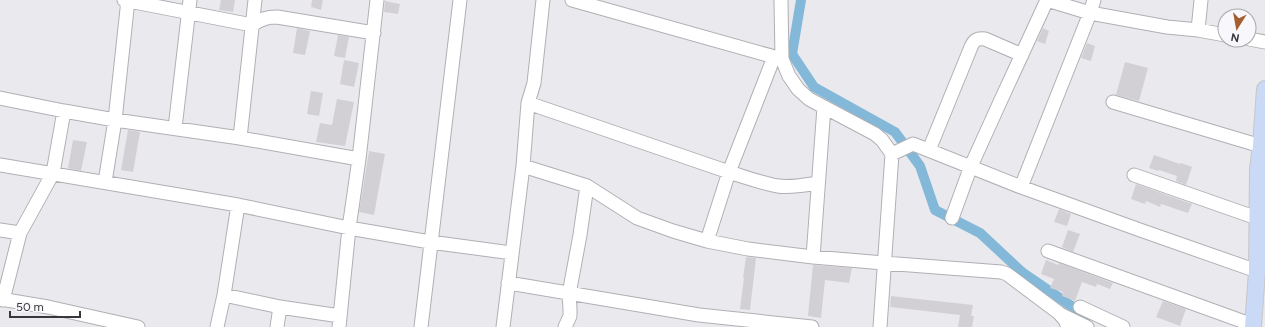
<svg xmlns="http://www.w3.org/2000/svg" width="1265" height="327" viewBox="0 0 1265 327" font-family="Figtree,sans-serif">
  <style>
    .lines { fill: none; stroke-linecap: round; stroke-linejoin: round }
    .canal { stroke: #84b8d9; stroke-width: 10 }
    .building { fill: #d2d0d4 }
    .minor-casing { stroke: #b0afb4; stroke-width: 15 }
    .major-casing { stroke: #c7c7c8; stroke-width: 18 }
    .minor { stroke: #fff; stroke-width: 13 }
    .major { stroke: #c9d9f6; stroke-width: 16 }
  </style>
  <rect width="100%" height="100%" fill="#eaeaee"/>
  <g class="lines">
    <path class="canal" d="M801,0L792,54L814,87L895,132L920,166L935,210L980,233L1023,273L1086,316"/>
  </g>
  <path class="building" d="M221,0H235L233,12L219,10Z
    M312,0H323L321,10L311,7Z
    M385,1L400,4L398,14L384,12Z
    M297,28L310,31L305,55L293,53Z
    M1043,28L1049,31L1045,44L1037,41Z
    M338,35L349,37L345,58L334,56Z
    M1087,43L1095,46L1091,61L1081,58Z
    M344,60L359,63L354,87L340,84Z
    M1125,62L1148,68L1139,101L1116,95Z
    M311,91L323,93L319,116L307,114Z
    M337,99L354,102L345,146L316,142L320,123L332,125Z
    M128,130L140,132L133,172L121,170Z
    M73,140L87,142L81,171L68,168Z
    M369,151L385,154L374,215L359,212Z
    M1154,155L1180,164L1181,163L1192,167L1186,185L1176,181L1177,176L1159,170L1158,171L1149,168Z
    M1136,184L1192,204L1188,213L1161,204L1160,207L1146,201L1145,204L1131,199Z
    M1059,209L1071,214L1067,226L1054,222Z
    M1068,230L1080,234L1073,252L1062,247Z
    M746,257L756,258L750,310L740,309L744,278H743Z
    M1046,260L1058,265L1059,263L1113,283L1110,289L1097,284L1096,287L1082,282L1075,301L1062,296L1063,292L1050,288L1054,279L1041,274Z
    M813,265L852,268L849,283L825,280L821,318L808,316Z
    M891,296L973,305L971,316H974L972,327H958L960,315L890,307Z
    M1163,301L1186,309L1180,326L1156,317Z"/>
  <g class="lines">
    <defs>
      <path id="minor" d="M124,0L252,25C261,19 267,17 277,17L374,33
        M572,0L782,59
        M781,0L782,59L789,76L798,89L809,99L875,134L882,140L892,154
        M1047,0L1090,13L1094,0
        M1198,30L1201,0
        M1249,39L1265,42
        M0,98L64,111L115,120L240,138L359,159L349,228L339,327
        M1113,102L1261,146
        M528,103L729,172C745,177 761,183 778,186C791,188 805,185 818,183
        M175,128L190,0
        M240,138L255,0
        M929,150L971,47C974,40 977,38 985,39L1022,55
        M359,159L377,0
        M0,165L238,205L349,228L430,242L512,253
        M523,166L587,186L637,218L673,231L707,241L748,249L813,257L884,263L1001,272L1007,274L1059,313L1065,320L1068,327
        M1134,175L1257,218
        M105,182L115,120L128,0
        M1021,187L1140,230L1257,271
        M952,218L971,166L1000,102L1047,0
        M0,230L20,233
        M707,241L729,172L774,57
        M1048,251L1253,325
        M813,257L824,107
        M508,283L699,315L812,327
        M224,295L280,307L340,316
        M0,299L48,307L138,327
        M3,300L20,233L53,173L64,111
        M1080,307L1123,327
        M1060,314L1087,327
        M217,327L224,295L238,205
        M277,327L280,307
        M421,327L460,0
        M503,327L523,166L528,103L534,83L543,0
        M565,327L570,316V309L569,294L580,235L587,186
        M880,327L892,154L913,144L1021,187L1090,13L1167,27L1198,30L1225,35"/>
      <path id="major" d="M1253,327L1257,271L1258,169L1261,146L1265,89"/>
    </defs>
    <use href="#minor" class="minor-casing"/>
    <use href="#major" class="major-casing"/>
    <use href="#minor" class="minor"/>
    <use href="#major" class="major"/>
  </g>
  <g transform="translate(1237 28) rotate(191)"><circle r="19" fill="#f7f7fc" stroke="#ababae"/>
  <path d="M0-3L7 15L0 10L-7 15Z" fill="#a35f30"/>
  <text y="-6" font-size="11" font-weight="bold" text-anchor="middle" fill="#38383a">N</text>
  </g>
  <path d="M10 311v6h70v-6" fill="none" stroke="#38383a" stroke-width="2"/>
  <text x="16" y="311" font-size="12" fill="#38383a" stroke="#f7f7fc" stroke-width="3" paint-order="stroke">50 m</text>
</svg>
